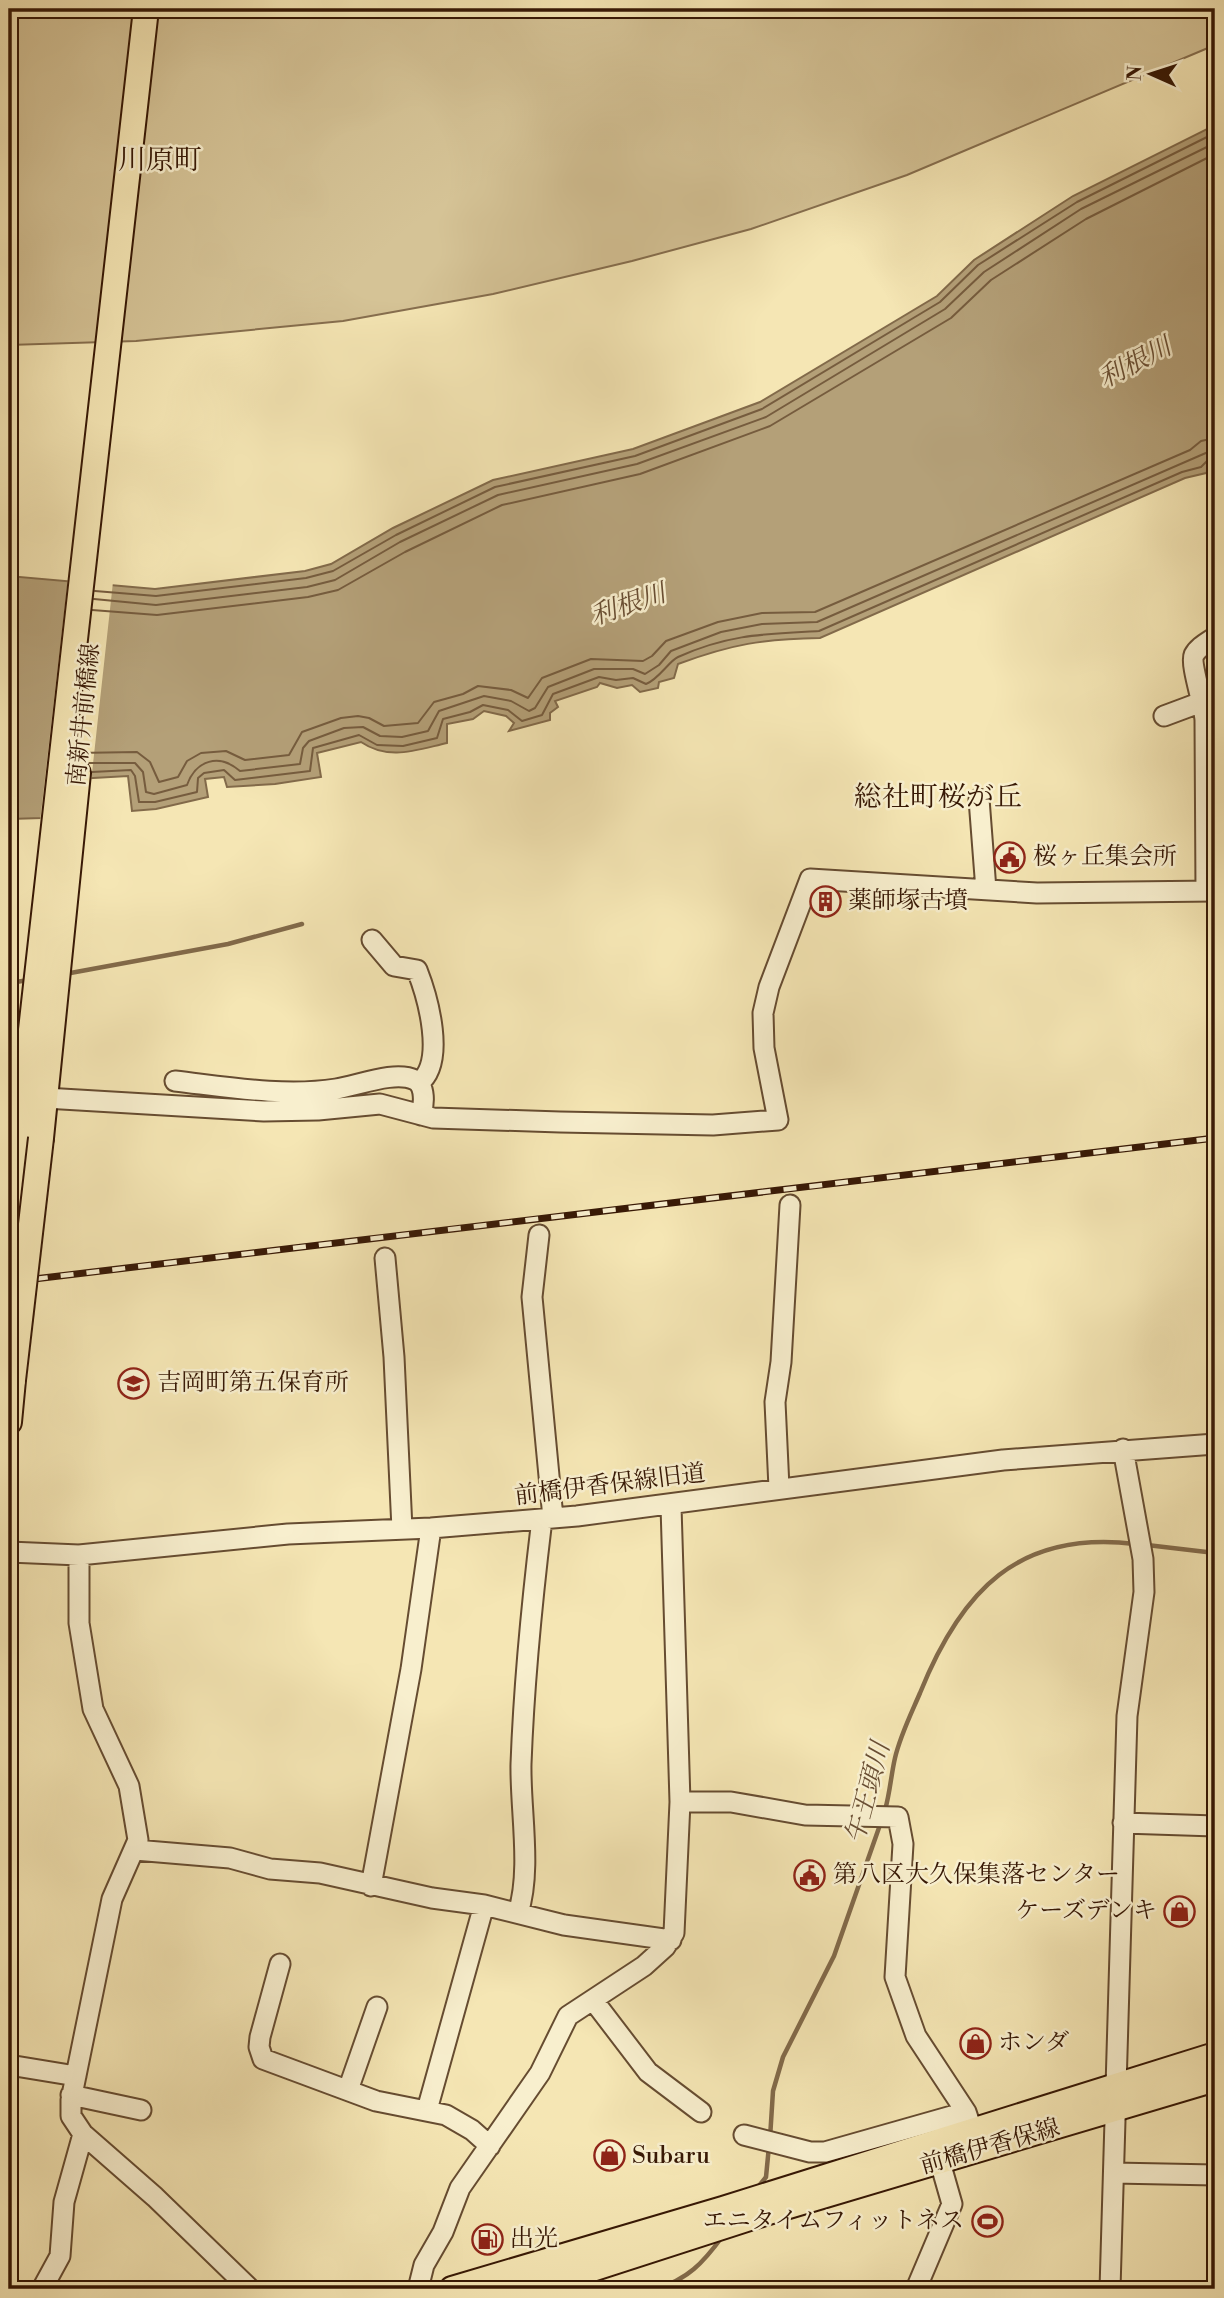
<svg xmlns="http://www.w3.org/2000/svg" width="1224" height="2298" viewBox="0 0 1224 2298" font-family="'Libre Bodoni','Noto Serif JP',serif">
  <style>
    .green { fill: #d5c396; stroke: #866e4e; stroke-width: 2 }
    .water { fill: #b4a078; stroke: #826a4a; stroke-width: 2 }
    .pier { fill: #f5e6b4 }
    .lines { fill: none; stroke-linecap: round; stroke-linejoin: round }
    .shore { stroke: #765c3e; stroke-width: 2 }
    .stream { stroke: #826a4a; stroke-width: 4.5 }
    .minor-casing { stroke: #664c31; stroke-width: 23 }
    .major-casing { stroke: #371805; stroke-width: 28 }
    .minor { stroke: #f8efce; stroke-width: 19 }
    .major { stroke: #f5e6b4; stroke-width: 24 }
    .rail-casing { stroke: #371805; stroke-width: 7 }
    .rail { stroke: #f8efce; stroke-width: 4.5; stroke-dasharray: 13; stroke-linecap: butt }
    .major-bridge-casing { stroke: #371805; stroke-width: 28; stroke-linecap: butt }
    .major-bridge { stroke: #f5e6b4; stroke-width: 24 }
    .labels { text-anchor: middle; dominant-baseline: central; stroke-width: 5; stroke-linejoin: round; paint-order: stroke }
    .street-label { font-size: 24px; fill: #371805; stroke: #f8efce }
    .poi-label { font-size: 24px; fill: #371805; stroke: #f8efce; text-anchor: start }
    .water-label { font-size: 26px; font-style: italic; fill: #694e33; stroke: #f8efce }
    .quarter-label { font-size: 28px; fill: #371805; stroke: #f8efce }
  </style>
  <rect width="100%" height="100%" fill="#f5e6b4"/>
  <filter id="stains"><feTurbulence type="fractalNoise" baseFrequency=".00286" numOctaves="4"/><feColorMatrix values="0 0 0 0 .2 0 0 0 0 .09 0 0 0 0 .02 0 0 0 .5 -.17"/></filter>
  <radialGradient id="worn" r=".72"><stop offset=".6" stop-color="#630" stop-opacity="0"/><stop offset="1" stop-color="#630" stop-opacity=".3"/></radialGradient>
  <path class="green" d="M9,9H1215V45L907,175L751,229L632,261L493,294L343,321L136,341L9,345Z"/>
  <path class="water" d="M1215,125V461L1206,473L1185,478L820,638C763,639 732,644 678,664L674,678L659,682L658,688L640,692L632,685L617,688L600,683L597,687L555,701L558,707L550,713V720L509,731L514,723L506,716L484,711L473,719L447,724V743C416,750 389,761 361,742L317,753L321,777L275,784L227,787L224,777L205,779L208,797L156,809L132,811L128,776L76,779L42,818L10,819L9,576L155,589L305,571L331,564L393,528L493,480L633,449L760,402L937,296L974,260L1073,196Z"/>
  <path class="pier" d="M68,578L113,582L91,782L80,783L77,821L40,822Z"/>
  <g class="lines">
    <path class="shore" d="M95,591L156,596L306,578L333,571L396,535L495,487L635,456L762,409L940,302L978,265L1077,202L1215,133
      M94,599L156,605L307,587L335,580L400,542L498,495L637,464L766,417L945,309L984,272L1081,209L1215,143
      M92,610L157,615L308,597L338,590L405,552L502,505L640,474L770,426L951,318L991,280L1086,219L1215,154
      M76,753L137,752L150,762L159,782L178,777L187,761L201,753L226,751L245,760L289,755L302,732L341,718L358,716L369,718L384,726L418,723L434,702L463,694L478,686L511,690L528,698L542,678L591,659L643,661L652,656L666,641L718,622L762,613L815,612L1190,450L1201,441L1215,438
      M87,763H135L143,772L146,792L154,794L187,785C196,760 219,753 240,771L300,764L303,748L309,741L344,728L363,727L380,736L402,737L428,731L439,711L484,696L511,701L529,711L535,708L548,687L594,669H633L645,674L659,665L671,651L721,632L762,624L817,622L1215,449
      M92,772L131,770L135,776L139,802H155L197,792L198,778L204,773L224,770L235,780L310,771L313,748L359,735L377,745L403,746L437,738L443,719L470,712L483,705L508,710L522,721L542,715L553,694L599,677L616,680L633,678L646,684C659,679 669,661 678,657C729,634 765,634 819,631L1182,472L1201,467L1209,459L1215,458"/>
    <path class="stream" d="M65,974L228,944L302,924
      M9,983L29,980
      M1147,1545L1215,1553
      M885,1810C890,1793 891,1775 895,1758C900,1736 911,1714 920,1693C961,1591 1018,1530 1135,1544
      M770,2138L773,2091L783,2057L834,1956L881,1822
      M758,2187L766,2177L769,2146
      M656,2289C688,2279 703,2263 722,2237"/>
    <defs>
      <path id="minor" d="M1164,716L1215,697
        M979,799L986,890
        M1206,891L1205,720C1204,705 1190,664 1194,655C1198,647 1208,642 1215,637
        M372,940L394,966L417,970C428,998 446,1062 419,1083
        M175,1081C227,1087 284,1097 336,1089C357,1086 395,1070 415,1080C426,1086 424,1105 421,1115
        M9,1100L45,1098L264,1111L318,1110L380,1104L433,1118L560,1122L713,1125L778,1120L764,1048L763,1013L769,987L810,879L1037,893L1215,891
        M539,1235L532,1297L553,1518
        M385,1258L394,1357L402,1529
        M779,1488L775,1402L781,1362L790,1205
        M9,1552L79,1555L288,1534L431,1528L577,1516L1003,1460L1215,1444
        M79,1555V1623L93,1709L129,1786L138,1840L112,1899L71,2100V2116L83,2134L155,2197L250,2289
        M680,1802H731L805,1815L898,1817L903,1844L895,1977L916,2036L966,2112L972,2130
        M1123,1823L1215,1826
        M135,1850L230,1858L270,1869L320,1873L432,1898L484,1905L564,1925L671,1940
        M371,1886L411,1669L431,1528
        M518,1913C532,1870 520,1809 521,1764C524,1682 532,1601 542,1519
        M280,1964L260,2037L259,2047L263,2059L376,2101L446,2115L472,2130L490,2146
        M593,2000L648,2072L701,2112
        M9,2065L76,2076
        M348,2090L377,2007
        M71,2095L141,2110
        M427,2110L484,1905
        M744,2135L810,2152H825L966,2112
        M1114,2173L1215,2175
        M42,2289L60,2256L64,2202L83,2134
        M418,2289L424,2265L443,2232L460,2188L540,2073L568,2016L644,1966L665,1947L674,1933L680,1802L671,1506
        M916,2289L952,2204L940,2162
        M1110,2289L1127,1716L1144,1592L1143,1559L1123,1449"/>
      <path id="major" d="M41,1138L78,773
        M9,1225L146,9
        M9,1422L13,1380
        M452,2289L723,2209L1215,2055
        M530,2289L765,2213L1215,2079"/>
    </defs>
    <use href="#minor" class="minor-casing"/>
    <use href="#major" class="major-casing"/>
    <use href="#minor" class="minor"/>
    <use href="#major" class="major"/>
    <defs>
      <path id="rail" d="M9,1282L1215,1138"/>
    </defs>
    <use href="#rail" class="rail-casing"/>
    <use href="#rail" class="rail"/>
    <defs>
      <path id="major-bridge" d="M13,1380L41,1138"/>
    </defs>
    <use href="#major-bridge" class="major-bridge-casing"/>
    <use href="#major-bridge" class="major-bridge"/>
  </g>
  <defs>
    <symbol id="civic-ring" viewBox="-11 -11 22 22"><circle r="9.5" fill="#f8efce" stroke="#8f2418" stroke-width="1.5"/><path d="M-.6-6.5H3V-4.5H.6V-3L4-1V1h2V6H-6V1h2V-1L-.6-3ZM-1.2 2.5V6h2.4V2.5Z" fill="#8f2418"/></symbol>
    <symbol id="building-ring" viewBox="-11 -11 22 22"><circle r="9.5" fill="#f8efce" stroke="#8f2418" stroke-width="1.5"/><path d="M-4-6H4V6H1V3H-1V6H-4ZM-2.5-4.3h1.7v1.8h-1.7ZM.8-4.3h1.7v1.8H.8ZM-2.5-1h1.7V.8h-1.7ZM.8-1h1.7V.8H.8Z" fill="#8f2418"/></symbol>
    <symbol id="school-ring" viewBox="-11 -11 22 22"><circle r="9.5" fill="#f8efce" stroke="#8f2418" stroke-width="1.5"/><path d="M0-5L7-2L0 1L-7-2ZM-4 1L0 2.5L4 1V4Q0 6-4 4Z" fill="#8f2418"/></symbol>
    <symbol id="shop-ring" viewBox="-11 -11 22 22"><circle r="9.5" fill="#f8efce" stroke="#8f2418" stroke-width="1.5"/><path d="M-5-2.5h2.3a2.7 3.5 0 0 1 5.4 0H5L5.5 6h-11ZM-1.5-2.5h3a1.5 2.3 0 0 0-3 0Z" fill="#8f2418"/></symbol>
    <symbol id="stadium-ring" viewBox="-11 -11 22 22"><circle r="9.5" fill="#f8efce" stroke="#8f2418" stroke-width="1.5"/><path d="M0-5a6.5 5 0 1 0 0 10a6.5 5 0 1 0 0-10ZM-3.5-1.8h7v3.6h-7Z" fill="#8f2418"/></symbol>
    <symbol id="fuel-ring" viewBox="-11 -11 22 22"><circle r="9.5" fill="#f8efce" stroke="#8f2418" stroke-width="1.5"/><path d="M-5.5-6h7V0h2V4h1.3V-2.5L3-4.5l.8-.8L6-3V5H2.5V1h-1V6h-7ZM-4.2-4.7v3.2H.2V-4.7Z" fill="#8f2418"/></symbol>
  </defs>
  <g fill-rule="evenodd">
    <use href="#civic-ring" x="992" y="840" width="35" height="35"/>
    <use href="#building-ring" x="808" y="884" width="35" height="35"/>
    <use href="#school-ring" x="116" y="1366" width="35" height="35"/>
    <use href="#civic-ring" x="792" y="1858" width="35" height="35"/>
    <use href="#shop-ring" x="1162" y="1894" width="35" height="35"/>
    <use href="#shop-ring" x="958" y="2026" width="35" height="35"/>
    <use href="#shop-ring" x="592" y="2138" width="35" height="35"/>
    <use href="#stadium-ring" x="970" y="2204" width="35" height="35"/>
    <use href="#fuel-ring" x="470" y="2222" width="35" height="35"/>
  </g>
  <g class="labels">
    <g class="street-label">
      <text transform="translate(84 715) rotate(-84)">南新井前橋線</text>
      <text transform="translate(610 1485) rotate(-7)">前橋伊香保線旧道</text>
      <text transform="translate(990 2147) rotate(-16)">前橋伊香保線</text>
    </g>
    <g class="poi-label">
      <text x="1033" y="857">桜ヶ丘集会所</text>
      <text x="848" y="901">薬師塚古墳</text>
      <text x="157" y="1383">吉岡町第五保育所</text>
      <text x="833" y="1875">第八区大久保集落センター</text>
      <text x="1157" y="1911" text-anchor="end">ケーズデンキ</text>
      <text x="998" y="2043">ホンダ</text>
      <text x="632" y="2156">Subaru</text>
      <text x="964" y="2221" text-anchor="end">エニタイムフィットネス</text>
      <text x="510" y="2239">出光</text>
    </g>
    <g class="water-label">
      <text transform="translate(1135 363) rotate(-28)">利根川</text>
      <text transform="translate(628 605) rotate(-19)">利根川</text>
      <text transform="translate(868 1793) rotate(-75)">午王頭川</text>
    </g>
    <g class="quarter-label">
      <text x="160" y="160">川原町</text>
      <text x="938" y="797">総社町桜が丘</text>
    </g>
  </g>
  <rect width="1224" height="2298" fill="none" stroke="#f5e6b4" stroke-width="35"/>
  <rect x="10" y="10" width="1203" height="2277" fill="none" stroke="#371805" stroke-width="3.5"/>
  <rect x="18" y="18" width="1189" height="2263" fill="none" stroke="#371805" stroke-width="2"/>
  <g transform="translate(1151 74) rotate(273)" stroke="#f8efce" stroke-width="5" paint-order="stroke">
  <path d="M0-5L12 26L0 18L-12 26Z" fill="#371805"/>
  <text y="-10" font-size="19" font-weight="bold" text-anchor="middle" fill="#371805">N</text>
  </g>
  <rect width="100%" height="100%" filter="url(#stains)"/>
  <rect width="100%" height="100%" fill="url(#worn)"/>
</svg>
